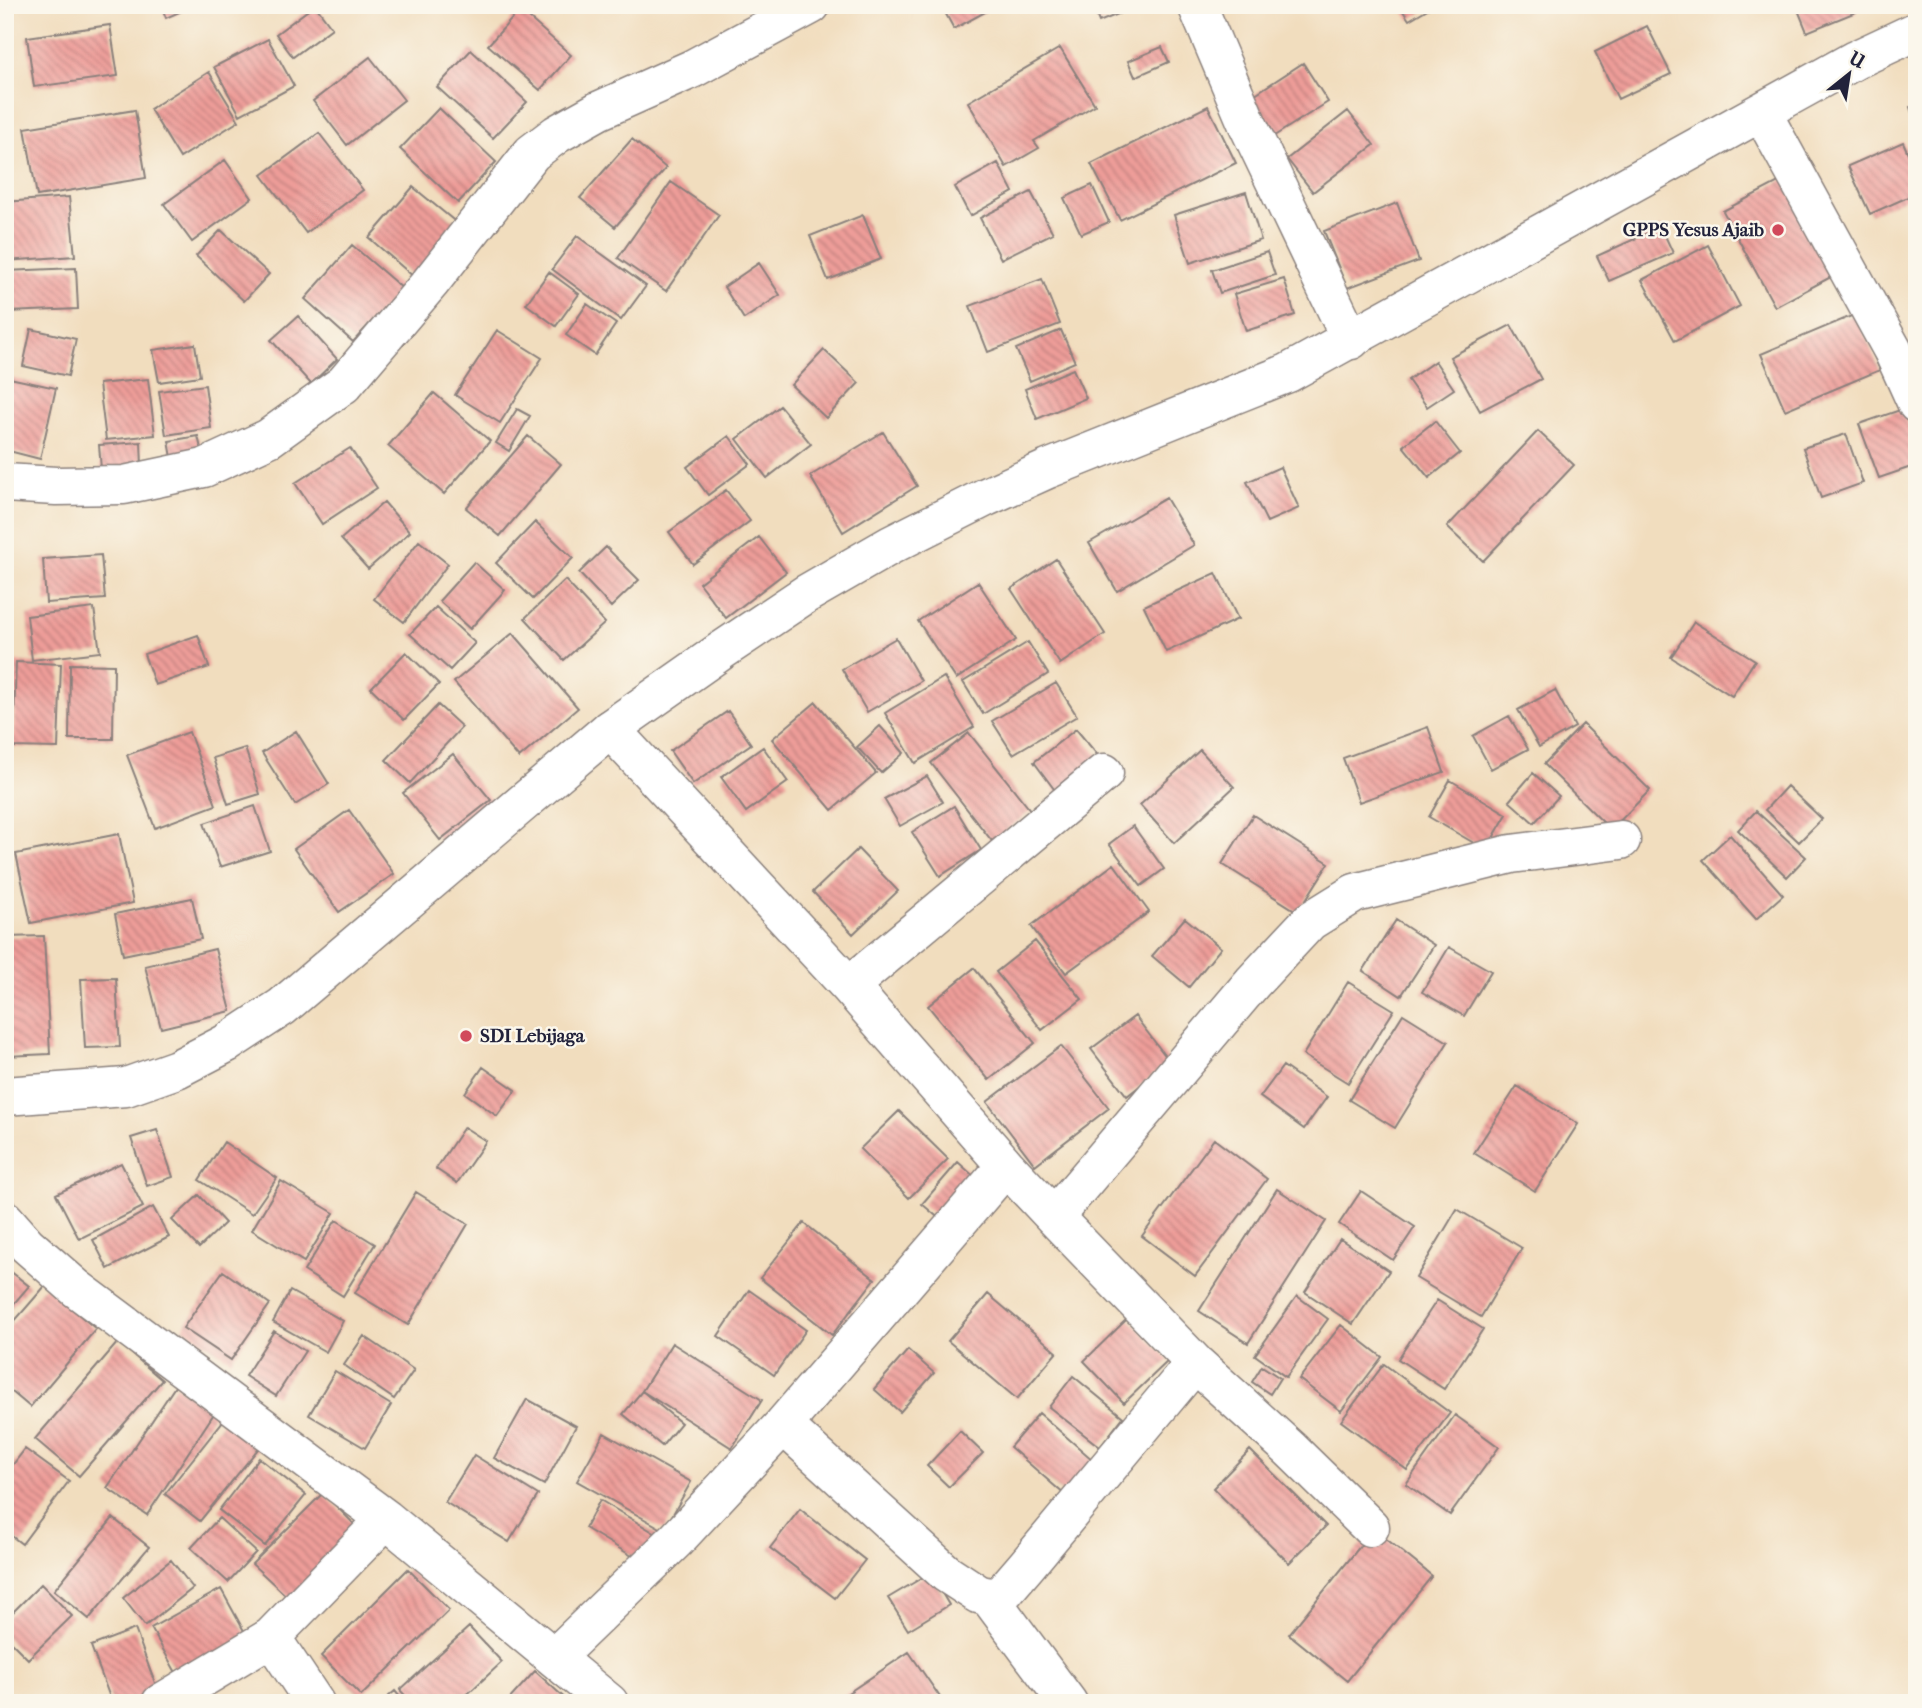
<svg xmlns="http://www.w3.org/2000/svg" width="1922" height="1708" viewBox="0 0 1922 1708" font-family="'IM FELL French Canon',serif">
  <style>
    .building { fill: url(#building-back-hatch) }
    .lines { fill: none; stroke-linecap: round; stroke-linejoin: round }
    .minor-casing { stroke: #8a807c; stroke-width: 41 }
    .secondary-casing { stroke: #8a807c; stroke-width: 41 }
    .minor { stroke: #fff; stroke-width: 38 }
    .secondary { stroke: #fff; stroke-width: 38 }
    .poi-dot { fill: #d1495b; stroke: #fbf7ec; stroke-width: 2.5 }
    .labels { text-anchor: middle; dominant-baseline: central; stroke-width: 5; stroke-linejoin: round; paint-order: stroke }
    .poi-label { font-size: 19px; font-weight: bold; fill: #22223b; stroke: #fbf7ec; text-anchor: end }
  </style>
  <defs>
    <pattern id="building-back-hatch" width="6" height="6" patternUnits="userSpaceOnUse" patternTransform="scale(1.75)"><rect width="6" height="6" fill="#ee9d99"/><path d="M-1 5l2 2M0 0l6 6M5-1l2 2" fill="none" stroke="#c0807e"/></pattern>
  </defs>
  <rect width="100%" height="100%" fill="#fbf7ec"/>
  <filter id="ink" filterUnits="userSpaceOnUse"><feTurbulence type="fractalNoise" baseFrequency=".0143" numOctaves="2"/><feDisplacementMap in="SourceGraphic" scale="14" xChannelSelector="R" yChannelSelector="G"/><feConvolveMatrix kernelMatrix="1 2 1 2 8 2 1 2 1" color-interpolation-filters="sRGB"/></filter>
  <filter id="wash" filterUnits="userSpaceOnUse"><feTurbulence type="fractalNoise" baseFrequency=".00686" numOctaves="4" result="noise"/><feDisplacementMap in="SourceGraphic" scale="28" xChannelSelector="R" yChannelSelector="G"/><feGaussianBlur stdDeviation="1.57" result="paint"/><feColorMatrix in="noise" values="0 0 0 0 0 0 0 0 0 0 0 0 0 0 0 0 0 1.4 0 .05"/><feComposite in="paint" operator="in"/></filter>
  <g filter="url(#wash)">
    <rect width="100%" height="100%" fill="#f1ddbe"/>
    <g id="blocks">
      <path class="building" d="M161,5H195L166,18Z
        M315,5L332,28L293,57L276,34Z
        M941,5H998L954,29Z
        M1092,5H1140L1099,22Z
        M1399,5H1434L1409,20Z
        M1796,5H1853L1856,12L1807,32Z
        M520,10L571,55L540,90L488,45Z
        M110,25L118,76L34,87L27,37Z
        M1647,26L1671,74L1618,99L1595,52Z
        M268,39L294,86L240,115L214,67Z
        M1162,47L1169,62L1135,77L1128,61Z
        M1060,48L1095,105L1034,141L1039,148L1006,167L968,102Z
        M471,50L527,102L493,138L437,87Z
        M370,57L404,100L347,145L313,101Z
        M1303,63L1328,102L1271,138L1246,100Z
        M209,72L239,121L180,158L150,109Z
        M1917,104V125H1916L1910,107Z
        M1208,106L1236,163L1120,220L1091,164Z
        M439,108L496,162L458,203L400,149Z
        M135,110L146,178L37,196L25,128Z
        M1348,111L1374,145L1313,192L1287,159Z
        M319,133L363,190L306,233L262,175Z
        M632,139L666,168L615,227L580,198Z
        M1903,142L1917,173V193L1870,214L1848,166Z
        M225,160L252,198L192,242L164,204Z
        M998,163L1013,192L970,216L955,187Z
        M1790,176L1842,271L1775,307L1723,211Z
        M671,182L719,215L666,291L618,258Z
        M1092,185L1109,222L1081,234L1064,198Z
        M413,187L458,224L414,277L369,238Z
        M1031,192L1053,233L1001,259L980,218Z
        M1246,192L1261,240L1190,263L1174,215Z
        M69,197L75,256L5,261V202Z
        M1397,203L1419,261L1347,288L1324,231Z
        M863,215L881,259L828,280L810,236Z
        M1661,227L1673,253L1609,281L1597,256Z
        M221,230L269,274L244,301L196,256Z
        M577,236L646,286L621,320L552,269Z
        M352,245L402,288L353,342L305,299Z
        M1708,245L1740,306L1675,341L1642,280Z
        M1267,252L1275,275L1220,293L1212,270Z
        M759,263L780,295L744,319L724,287Z
        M76,268L78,309L8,312L6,271Z
        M549,272L579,294L556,326L526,304Z
        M1042,279L1060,324L988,352L970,306Z
        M1284,279L1295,315L1246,331L1234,294Z
        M587,304L616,324L595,355L566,335Z
        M1856,314L1880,370L1785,410L1761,354Z
        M298,316L337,359L311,384L271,340Z
        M1511,325L1541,379L1480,411L1450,357Z
        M31,329L76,339L68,376L23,366Z
        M497,330L542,358L500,423L455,395Z
        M1061,330L1075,362L1030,381L1016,349Z
        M195,344L200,376L159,382L153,350Z
        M824,350L859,383L826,418L791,385Z
        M1435,361L1454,389L1427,407L1408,380Z
        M1073,369L1086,398L1037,419L1025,389Z
        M5,377L56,388L40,459L5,450Z
        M148,379L155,435L106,440L99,384Z
        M205,385L211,428L166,435L159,391Z
        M434,393L490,441L444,494L388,446Z
        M780,406L811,444L767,478L737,439Z
        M517,409L530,416L509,451L496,443Z
        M1903,409L1917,447V465L1879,478L1859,424Z
        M1435,421L1460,453L1429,478L1403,446Z
        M1538,431L1574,465L1483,561L1447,527Z
        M883,432L917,486L843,532L810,476Z
        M1846,434L1863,483L1821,498L1803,448Z
        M198,436L203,457L173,463L169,441Z
        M528,436L561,464L500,536L466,508Z
        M729,436L750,464L708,495L687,467Z
        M141,442L142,466L101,469L99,445Z
        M350,448L377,488L322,524L295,483Z
        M1280,467L1299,508L1267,522L1247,482Z
        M726,490L750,521L693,564L669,532Z
        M1166,498L1194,545L1117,591L1089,543Z
        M384,502L410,532L368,569L341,539Z
        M535,522L573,558L533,599L496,563Z
        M759,537L786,572L726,618L699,583Z
        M419,541L448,564L404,622L374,599Z
        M606,547L639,580L611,607L579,573Z
        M101,555L105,599L46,603L43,559Z
        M1056,559L1105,634L1060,664L1011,589Z
        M474,562L505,590L470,629L439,601Z
        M1216,573L1238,619L1166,652L1144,606Z
        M565,580L605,623L564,660L525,618Z
        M978,582L1016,640L956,679L918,621Z
        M436,607L475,643L450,670L410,634Z
        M94,608L100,652L32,660L27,616Z
        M1694,622L1755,660L1732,696L1671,657Z
        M513,633L578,708L519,758L454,682Z
        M198,635L209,667L155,685L144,654Z
        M896,638L921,681L867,712L842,669Z
        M1028,642L1048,674L983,714L963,682Z
        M406,652L439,684L404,720L371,688Z
        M16,662L61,664L58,748L13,747Z
        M70,664L114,665L113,739H69Z
        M944,677L974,727L915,763L885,713Z
        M1056,683L1077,716L1013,754L992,721Z
        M1555,690L1575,727L1539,747L1518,710Z
        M816,702L876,773L832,810L772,739Z
        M438,705L462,727L410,783L386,760Z
        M728,711L751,744L693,784L670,751Z
        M1509,716L1528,749L1491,769L1473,736Z
        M1583,724L1650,790L1611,830L1544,764Z
        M880,726L904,753L881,773L857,747Z
        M1428,727L1444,772L1359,802L1343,758Z
        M1076,729L1101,759L1057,793L1034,762Z
        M296,731L329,784L295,805L262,753Z
        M189,732L216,805L155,828L127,755Z
        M969,733L1031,811L992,841L931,763Z
        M763,747L788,782L746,812L721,777Z
        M245,748L260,794L228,804L213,758Z
        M1200,750L1234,787L1174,843L1140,805Z
        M453,754L491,800L440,840L403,793Z
        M1533,773L1559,796L1534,823L1509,801Z
        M927,776L943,802L900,826L884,799Z
        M1450,780L1507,814L1486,850L1429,817Z
        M1787,786L1822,819L1799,842L1765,810Z
        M255,806L270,851L220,867L204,823Z
        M954,806L981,850L940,876L912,832Z
        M349,810L394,874L339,912L294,849Z
        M1756,811L1806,857L1787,877L1738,830Z
        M1253,815L1329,863L1298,912L1222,864Z
        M1133,826L1164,869L1141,886L1109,844Z
        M119,834L133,903L31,923L16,854Z
        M1730,835L1783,895L1756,919L1703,860Z
        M858,849L898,891L853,934L813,892Z
        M1114,864L1149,912L1066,973L1031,926Z
        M192,898L201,939L123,955L115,914Z
        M1185,918L1221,948L1189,987L1152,956Z
        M1396,920L1434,945L1401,996L1363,971Z
        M44,936L50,1054L6,1056L5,937Z
        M1035,941L1082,999L1042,1030L996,972Z
        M1449,947L1491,971L1464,1016L1422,992Z
        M215,949L231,1011L161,1028L145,966Z
        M974,968L1035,1043L989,1080L928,1006Z
        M116,978L120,1047L85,1048L81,979Z
        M1348,982L1394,1010L1348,1083L1303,1055Z
        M1403,1014L1448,1042L1395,1128L1349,1100Z
        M1135,1016L1170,1062L1127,1096L1091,1049Z
        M1061,1046L1109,1108L1035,1165L987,1102Z
        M1283,1066L1327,1097L1304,1129L1260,1097Z
        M483,1067L516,1090L497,1116L465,1093Z
        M1517,1086L1578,1124L1535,1191L1474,1153Z
        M899,1111L948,1159L909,1198L860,1149Z
        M464,1127L486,1141L457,1183L436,1169Z
        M157,1130L173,1177L147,1186L131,1138Z
        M1214,1139L1267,1179L1195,1276L1142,1236Z
        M224,1142L277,1178L252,1214L199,1180Z
        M958,1162L978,1180L941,1220L922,1204Z
        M121,1163L143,1207L79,1239L56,1194Z
        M281,1181L334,1213L304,1262L252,1230Z
        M1277,1189L1326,1221L1248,1343L1199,1311Z
        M1361,1191L1415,1227L1393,1260L1339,1224Z
        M416,1192L468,1224L408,1325L355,1293Z
        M199,1195L225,1223L199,1248L172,1220Z
        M153,1207L169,1237L108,1269L93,1240Z
        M1457,1209L1522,1248L1481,1317L1416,1278Z
        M336,1220L375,1244L343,1296L304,1271Z
        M804,1223L875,1279L832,1335L760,1278Z
        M1340,1239L1389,1271L1353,1324L1305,1292Z
        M5,1267L29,1286L5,1314Z
        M223,1271L270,1304L231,1360L183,1328Z
        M45,1286L96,1329L30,1407L5,1386V1332Z
        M749,1290L806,1330L774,1375L718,1336Z
        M290,1291L343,1321L326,1352L273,1322Z
        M988,1294L1057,1352L1017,1399L948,1341Z
        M1297,1296L1328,1319L1286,1377L1255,1355Z
        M1437,1300L1483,1329L1444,1389L1398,1359Z
        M1128,1318L1169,1360L1124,1403L1084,1361Z
        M1341,1325L1382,1357L1341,1411L1299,1379Z
        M274,1331L305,1351L276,1396L245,1376Z
        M364,1336L414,1370L394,1399L344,1365Z
        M118,1342L162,1380L79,1476L35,1439Z
        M672,1343L762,1400L732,1448L642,1391Z
        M908,1350L934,1373L900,1412L874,1389Z
        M1384,1364L1450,1413L1407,1470L1341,1421Z
        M1262,1366L1280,1378L1270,1394L1252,1382Z
        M335,1371L391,1405L365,1448L309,1415Z
        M1073,1376L1123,1417L1100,1447L1049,1407Z
        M176,1385L215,1412L147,1515L107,1488Z
        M642,1391L681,1423L662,1446L623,1414Z
        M527,1399L576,1426L544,1485L494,1458Z
        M1039,1413L1093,1460L1065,1495L1010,1447Z
        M1455,1415L1499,1447L1450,1515L1406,1484Z
        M227,1416L262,1444L200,1521L165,1494Z
        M960,1431L983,1453L949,1487L927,1466Z
        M604,1433L691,1482L664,1530L577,1481Z
        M25,1449L69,1481L22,1544L5,1531V1475Z
        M1250,1450L1326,1526L1289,1563L1213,1488Z
        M474,1455L538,1495L509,1542L445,1502Z
        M259,1458L306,1495L265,1546L219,1510Z
        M323,1493L362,1532L293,1602L252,1564Z
        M600,1500L658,1535L642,1562L585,1528Z
        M800,1509L865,1560L835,1598L770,1548Z
        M113,1518L149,1547L89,1619L54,1590Z
        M219,1518L256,1552L228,1582L191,1548Z
        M1374,1529L1432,1576L1347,1681L1289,1634Z
        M171,1560L193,1588L145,1626L123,1598Z
        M408,1569L449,1610L361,1696L321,1656Z
        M930,1573L949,1605L908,1630L888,1598Z
        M41,1584L72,1616L28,1659L5,1636V1620Z
        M221,1589L249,1640L179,1678L151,1628Z
        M469,1627L502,1662L458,1703H412L400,1690Z
        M135,1629L160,1697L145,1703H112L91,1646Z
        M909,1652L944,1703H846L842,1697Z
        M535,1671L570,1703H506Z
        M395,1691L405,1703H381Z"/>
    </g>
  </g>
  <g filter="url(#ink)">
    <use href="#blocks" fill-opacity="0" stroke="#8a807c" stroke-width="2"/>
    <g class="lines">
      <defs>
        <path id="minor" d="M1197,5L1247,123L1351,340
          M1762,113L1893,351L1917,404
          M5,483L56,486L124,485L204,468L269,438L344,384L430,283L532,153L557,134L598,111L692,69L811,5
          M610,729L849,986L1006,1166L1054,1217L1195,1363L1290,1449L1370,1527
          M849,986L1104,773
          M1054,1217L1253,982L1310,921L1355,893L1511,854L1621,840
          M5,1220L27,1245L76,1288L386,1519L609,1703
          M783,1425L946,1573L978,1594L989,1597L1001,1595L1026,1566L1195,1363
          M989,1597L1068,1703
          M271,1637L315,1703
          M555,1657L676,1540L783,1425L1006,1166
          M161,1703L271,1637L386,1519"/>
        <path id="secondary" d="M5,1096L126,1087L177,1069L227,1043L282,1007L610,729L721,651L806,594L891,545L986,497L1048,469L1288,373L1855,60L1917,31"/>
      </defs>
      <use href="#minor" class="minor-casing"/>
      <use href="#secondary" class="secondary-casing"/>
      <use href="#minor" class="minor"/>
      <use href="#secondary" class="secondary"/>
    </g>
  </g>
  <g class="poi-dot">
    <circle cx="1778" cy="230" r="7"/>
    <circle cx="466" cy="1036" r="7"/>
  </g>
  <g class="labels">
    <g class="poi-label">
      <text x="1764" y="230">GPPS Yesus Ajaib</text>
      <text x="480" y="1036" text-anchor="start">SDI Lebijaga</text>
    </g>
  </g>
  <rect width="1922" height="1708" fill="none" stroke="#fbf7ec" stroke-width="28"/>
  <g transform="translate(1849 74) rotate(30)" stroke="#fbf7ec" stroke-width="5" paint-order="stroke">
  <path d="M0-5L12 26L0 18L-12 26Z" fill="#22223b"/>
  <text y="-10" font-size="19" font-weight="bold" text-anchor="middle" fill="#22223b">U</text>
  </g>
</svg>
